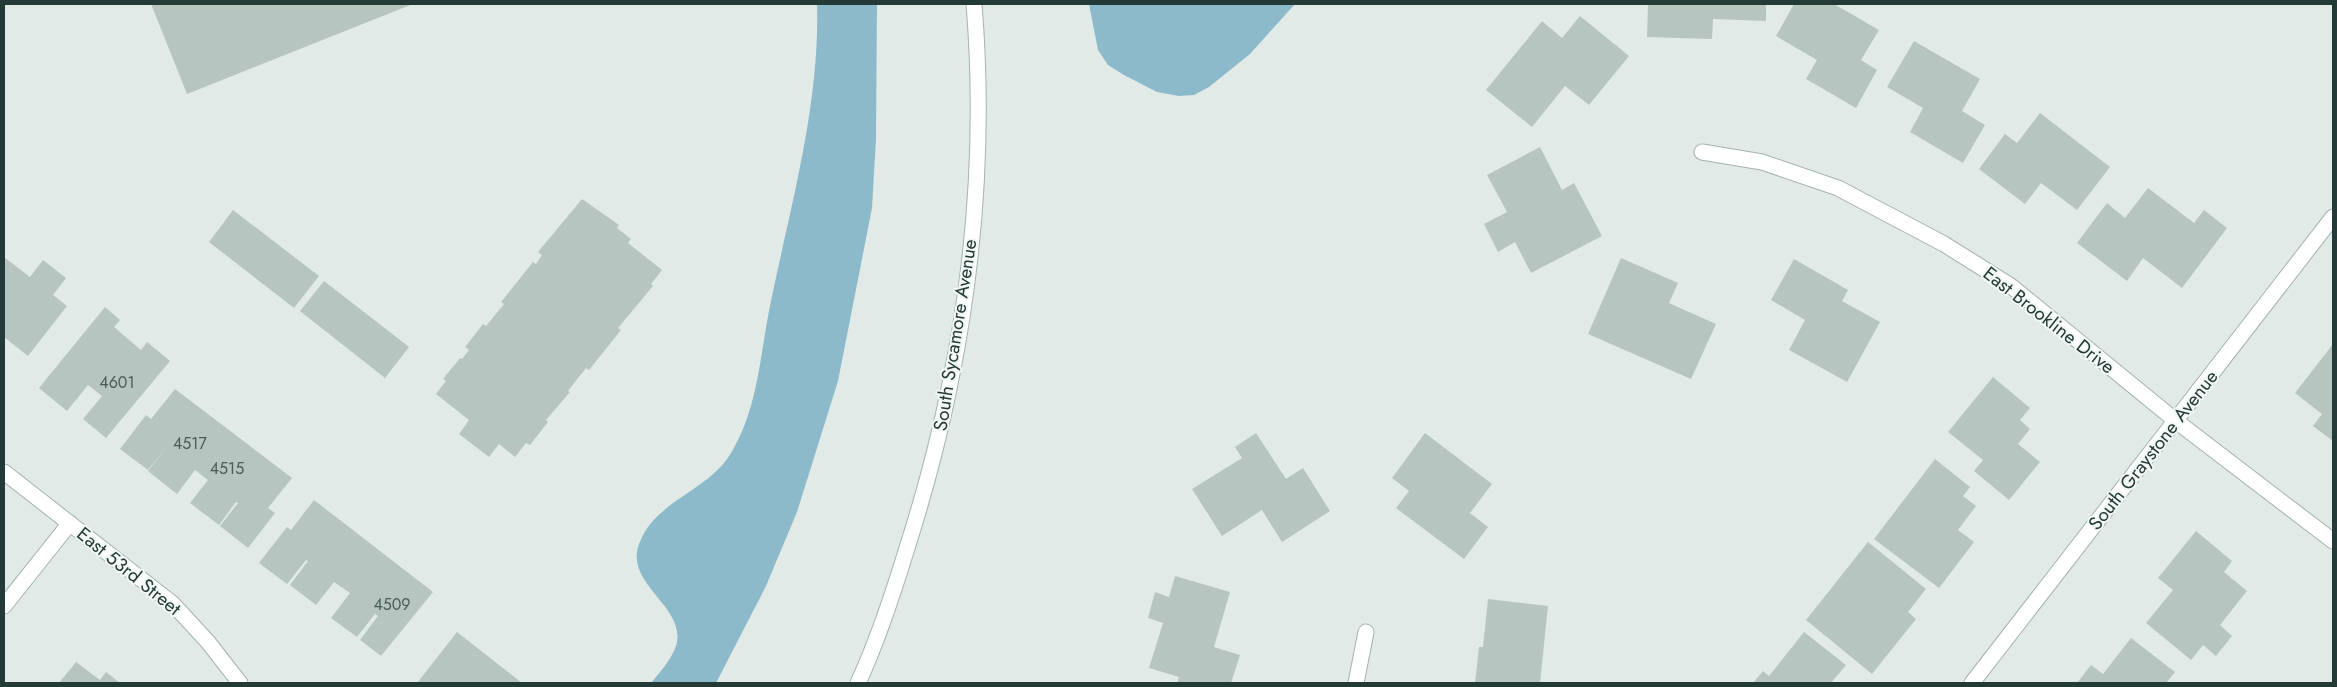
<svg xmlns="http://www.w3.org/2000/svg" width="2337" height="687" viewBox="0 0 2337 687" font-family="Jost,sans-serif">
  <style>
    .water { fill: #8dbacb }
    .building { fill: #b7c5c1 }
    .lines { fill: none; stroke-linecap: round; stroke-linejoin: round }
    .street-casing { stroke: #a4b2ae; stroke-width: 17 }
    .secondary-casing { stroke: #a1b5b0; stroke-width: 17 }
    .street { stroke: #fff; stroke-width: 15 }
    .secondary { stroke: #fff; stroke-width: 15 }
    .labels { text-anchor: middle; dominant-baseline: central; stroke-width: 4; stroke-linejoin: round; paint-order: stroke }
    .number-label { font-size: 16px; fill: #485d59 }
    .street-label { font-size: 19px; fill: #233a36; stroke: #f1f7f5 }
  </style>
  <rect width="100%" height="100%" fill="#e1eae7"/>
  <path class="water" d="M817,4H877L876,139L872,208L838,381L797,512L766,586L716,683H651C660,672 671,660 676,646C688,607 624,585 639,544C655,500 708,492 731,453C759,407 760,352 771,301C791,204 820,104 817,4Z
    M1089,4H1295L1250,54L1209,87L1194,95L1179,96L1157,92L1124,75L1108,65L1098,50Z"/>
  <path class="building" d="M151,4H413L187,94Z
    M1648,4H1766V21L1713,19L1712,39L1647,37Z
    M1794,4H1834L1879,30L1861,60L1877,70L1856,108L1806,79L1817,60L1776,36Z
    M1580,16L1629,56L1589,105L1565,86L1532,127L1486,90L1542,21L1562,38Z
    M1914,41L1980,79L1962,111L1985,125L1963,163L1910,132L1923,108L1887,87Z
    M2040,113L2110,167L2077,210L2041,183L2025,204L1979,169L2005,134L2017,143Z
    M1540,147L1562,190L1574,183L1602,236L1531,273L1515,242L1498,252L1484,224L1507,212L1487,175Z
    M2148,188L2194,223L2204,210L2227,228L2182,288L2143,258L2127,281L2077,243L2107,203L2125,218Z
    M582,199L619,225L617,228L631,239L628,243L662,270L651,284L653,286L618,328L621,330L589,370L586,368L568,391L570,392L546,420L548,422L530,445L526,443L515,457L499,444L489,457L459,434L469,420L436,394L446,381L443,379L460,358L462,359L469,350L465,347L483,324L486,326L504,304L501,302L533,262L536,264L542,255L538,252Z
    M233,210L319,276L294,308L209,242Z
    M4,257L30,277L43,260L66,278L53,295L67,306L28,356L4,337Z
    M1621,258L1678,283L1669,303L1716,324L1691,379L1588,334Z
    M1794,259L1848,290L1842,301L1880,322L1847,382L1789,350L1805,320L1771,300Z
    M324,281L409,347L385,378L300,311Z
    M105,307L120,320L114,327L141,350L147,342L170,361L106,438L83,419L102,396L88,385L67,411L39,388Z
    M2333,344V441L2313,426L2322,414L2295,393Z
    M1993,377L2030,408L2020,420L2030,429L2018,444L2040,462L2009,500L1974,471L1983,460L1948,432Z
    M175,389L292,478L268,508L275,513L248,548L220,526L238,503L236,502L219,525L190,503L208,480L195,470L177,494L148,471L166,448L148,470L120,449L146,415L151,419Z
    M1256,433L1286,479L1303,468L1330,511L1282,542L1262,510L1222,536L1192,489L1242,458L1235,447Z
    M1425,433L1492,484L1470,513L1488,527L1464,559L1396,508L1409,491L1392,478Z
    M1935,459L1970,487L1963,496L1976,506L1958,530L1974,542L1939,588L1874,539Z
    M314,500L433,592L381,656L360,640L378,616L375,614L357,637L331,618L350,593L334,582L316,605L290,585L308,561L306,560L287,584L259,563L287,527L291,530Z
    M2196,531L2232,561L2224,572L2247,591L2220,625L2232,636L2216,656L2203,645L2191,660L2146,623L2173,590L2158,578Z
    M1868,542L1926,589L1908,612L1916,619L1872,674L1806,620Z
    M1175,576L1230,592L1214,647L1240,655L1231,683H1177L1179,677L1149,668L1163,623L1148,618L1155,592L1169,597Z
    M1488,599L1548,606L1540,683H1475L1479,647H1483Z
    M457,632L522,683H417Z
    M1804,632L1846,665L1831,683H1753L1763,671L1769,676Z
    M2131,638L2175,672L2166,683H2077L2091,665L2103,674Z
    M76,662L100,680L106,672L120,683H59Z"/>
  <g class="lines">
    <defs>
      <path id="street" d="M1702,152L1762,162L1838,188L1944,244L2011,286L2176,421L2333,541
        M4,472L173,604L208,642L240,683
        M4,606L70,523
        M1356,683L1366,632
        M1972,683L2333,217"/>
      <path id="secondary" d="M858,683C878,640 893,594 907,548C963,373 989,188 974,4"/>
    </defs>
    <use href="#street" class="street-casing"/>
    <use href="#secondary" class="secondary-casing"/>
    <use href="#street" class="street"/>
    <use href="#secondary" class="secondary"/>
  </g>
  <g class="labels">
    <g class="number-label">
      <text x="117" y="382">4601</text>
      <text x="190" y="443">4517</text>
      <text x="227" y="468">4515</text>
      <text x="392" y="604">4509</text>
    </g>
    <g class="street-label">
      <text transform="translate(2049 320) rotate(38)">East Brookline Drive</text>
      <text transform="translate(955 335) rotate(-81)">South Sycamore Avenue</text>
      <text transform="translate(2153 450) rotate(-52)">South Graystone Avenue</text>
      <text transform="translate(129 571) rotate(39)">East 53rd Street</text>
    </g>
  </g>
  <rect width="2337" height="687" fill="none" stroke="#233a36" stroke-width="10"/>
</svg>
